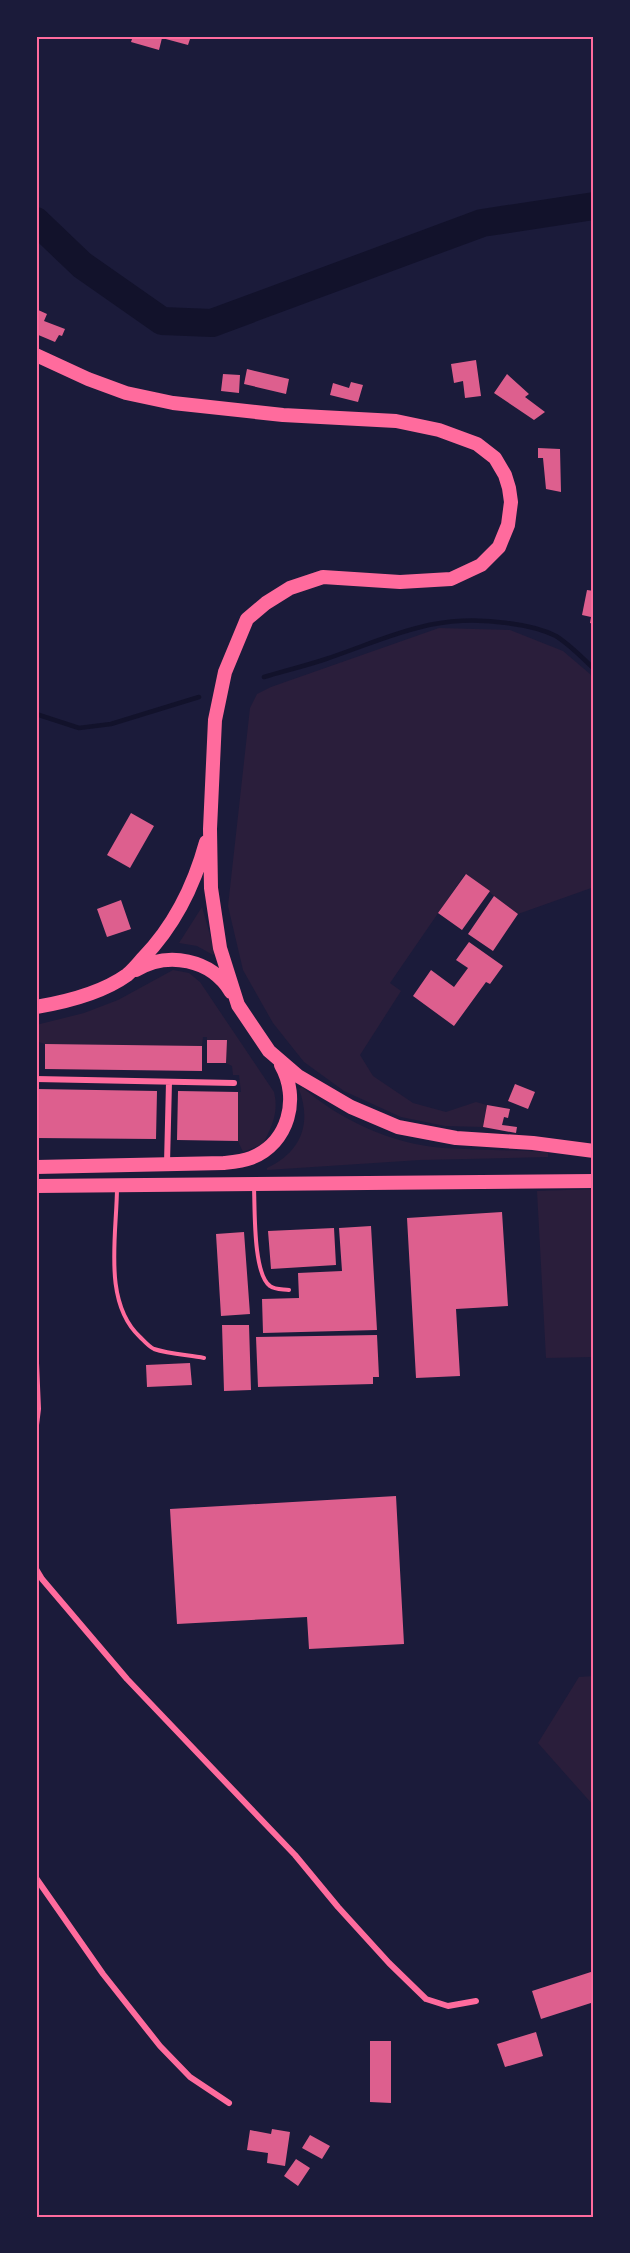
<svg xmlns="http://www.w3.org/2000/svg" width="630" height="2253" viewBox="0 0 630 2253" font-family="Arial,sans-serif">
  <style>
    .green { fill: #2a1e3b }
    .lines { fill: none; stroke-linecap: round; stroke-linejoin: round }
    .stream { stroke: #12122b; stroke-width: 4.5 }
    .river { stroke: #12122b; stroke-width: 28 }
    .building { fill: #dd5f8e }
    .service { stroke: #ff6b9d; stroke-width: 4 }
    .minor { stroke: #ff6b9d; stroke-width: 6 }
    .trunk { stroke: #ff6b9d; stroke-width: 14 }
    .neatline { fill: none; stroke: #ff6b9d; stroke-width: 2 }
  </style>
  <rect width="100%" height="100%" fill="#1b1b3a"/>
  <path class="green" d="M439,628L510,630L563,651L590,674L594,683V887L518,914L465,874L390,983L401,991L360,1055L373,1076L413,1103L446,1112L476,1102L487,1105L483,1127L445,1126L401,1117L344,1091L304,1062L273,1023L243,970L228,906L250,708L257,694L271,687Z
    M202,907L215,952L213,955L197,946L179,943Z
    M173,970L189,973L200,982L274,1092C279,1112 272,1126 263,1144L243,1152L238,1141V1092H241L239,1075H233L232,1066L226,1063V1040H207V1037H203L202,1046L45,1044L36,1041V1025L84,1013L118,1000Z
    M302,1087C340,1120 392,1144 443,1148C478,1150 513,1150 548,1152V1157L420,1160L267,1170V1168C301,1152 312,1124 299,1089Z
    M594,1189V1364L592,1357L546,1358L537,1191Z
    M594,1676V1809L593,1805L538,1743L579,1677Z"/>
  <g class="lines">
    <path class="stream" d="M264,677C284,671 305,666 326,659C391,637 435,612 507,623C523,625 542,629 556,636C570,645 582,657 594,669
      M36,714L79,728L111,724L199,697"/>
    <path class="river" d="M36,221L82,265L162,321L212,323L482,223L594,206"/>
  </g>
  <path class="building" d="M133,36H191L188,45L162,38L159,50L131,42Z
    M36,309L47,314L44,321L65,329L62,336L59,335L55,342L36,334Z
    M476,360L481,396L465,398L463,381L454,383L451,364Z
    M247,369L289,379L286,394L244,384Z
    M223,374L240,375L239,393L221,391Z
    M507,374L529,394L525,397L545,412L534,420L494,393Z
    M351,382L363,385L358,402L330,395L333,383L349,388Z
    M538,448L560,449L561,492L546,489L543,458H538Z
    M587,590L594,591V624L590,623L591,617L582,615Z
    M131,813L154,826L130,868L107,855Z
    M466,874L490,891L462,930L438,913Z
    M494,896L518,914L493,951L468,934Z
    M121,900L131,929L107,937L97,909Z
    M469,942L503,966L490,984L486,982L454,1026L413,996L431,970L454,987L468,968L456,960Z
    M207,1040H227L226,1063H207Z
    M45,1044L202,1046V1071L45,1069Z
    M515,1084L535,1092L528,1109L508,1101Z
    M36,1089L157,1091L156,1139L36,1138Z
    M178,1091L238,1092V1141L177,1140Z
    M487,1105L510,1109L508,1118L504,1117L502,1125L517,1127L516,1133L483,1127Z
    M502,1212L508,1306L456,1309L460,1376L416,1378L407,1218Z
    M371,1226L377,1330L263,1333L262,1299L299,1298L298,1273L342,1271L339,1228Z
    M334,1228L336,1265L271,1269L268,1231Z
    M244,1232L250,1314L221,1316L216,1234Z
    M222,1325H249L251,1390L224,1391Z
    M377,1335L379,1377H373V1384L258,1387L256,1337Z
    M190,1363L192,1385L147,1387L146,1365Z
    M396,1496L404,1644L309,1649L307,1617L177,1624L170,1509Z
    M594,1971V2002L541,2019L532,1991Z
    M536,2032L543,2056L505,2067L497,2044Z
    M370,2041H391V2103L370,2102Z
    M272,2129L290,2132L285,2166L267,2163L268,2153L247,2150L250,2130L271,2134Z
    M310,2135L330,2146L322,2159L302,2148Z
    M296,2159L310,2168L298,2186L284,2176Z"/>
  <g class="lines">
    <path class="service" d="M117,1187C117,1234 102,1302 140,1337C144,1341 149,1347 154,1349C169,1354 188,1355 204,1358
      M254,1188C255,1209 253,1274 270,1286C275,1290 283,1289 289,1290"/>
    <path class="minor" d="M36,1079L234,1083
      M167,1163L169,1082
      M36,1363L38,1409L36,1425
      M36,1569L42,1579L127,1679L295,1855L338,1907L389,1963L426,1999L448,2006L476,2001
      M36,1878L103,1974L160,2046L190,2077L229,2103"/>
    <path class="trunk" d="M36,355L88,379L126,393L173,403L283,415L396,421L439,430L477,444L495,458L505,475L509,488L511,502L508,525L499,547L481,565L451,579L400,582L323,577L290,588L266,603L247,619L225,672L215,720L210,829L211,888L220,948L238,1005L269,1051L298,1076L351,1107L398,1127L456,1138L533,1143L594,1151
      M136,970C168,951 211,959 231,992
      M36,1007C66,1002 102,993 127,975C133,970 138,964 143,958C175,925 194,886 206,842
      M36,1167L224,1163C233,1162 243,1161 251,1158C289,1143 300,1098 281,1065
      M36,1186L594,1181"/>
  </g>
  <rect width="630" height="2253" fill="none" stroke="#1b1b3a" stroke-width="75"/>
  <rect x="38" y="38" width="554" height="2178" class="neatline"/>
</svg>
